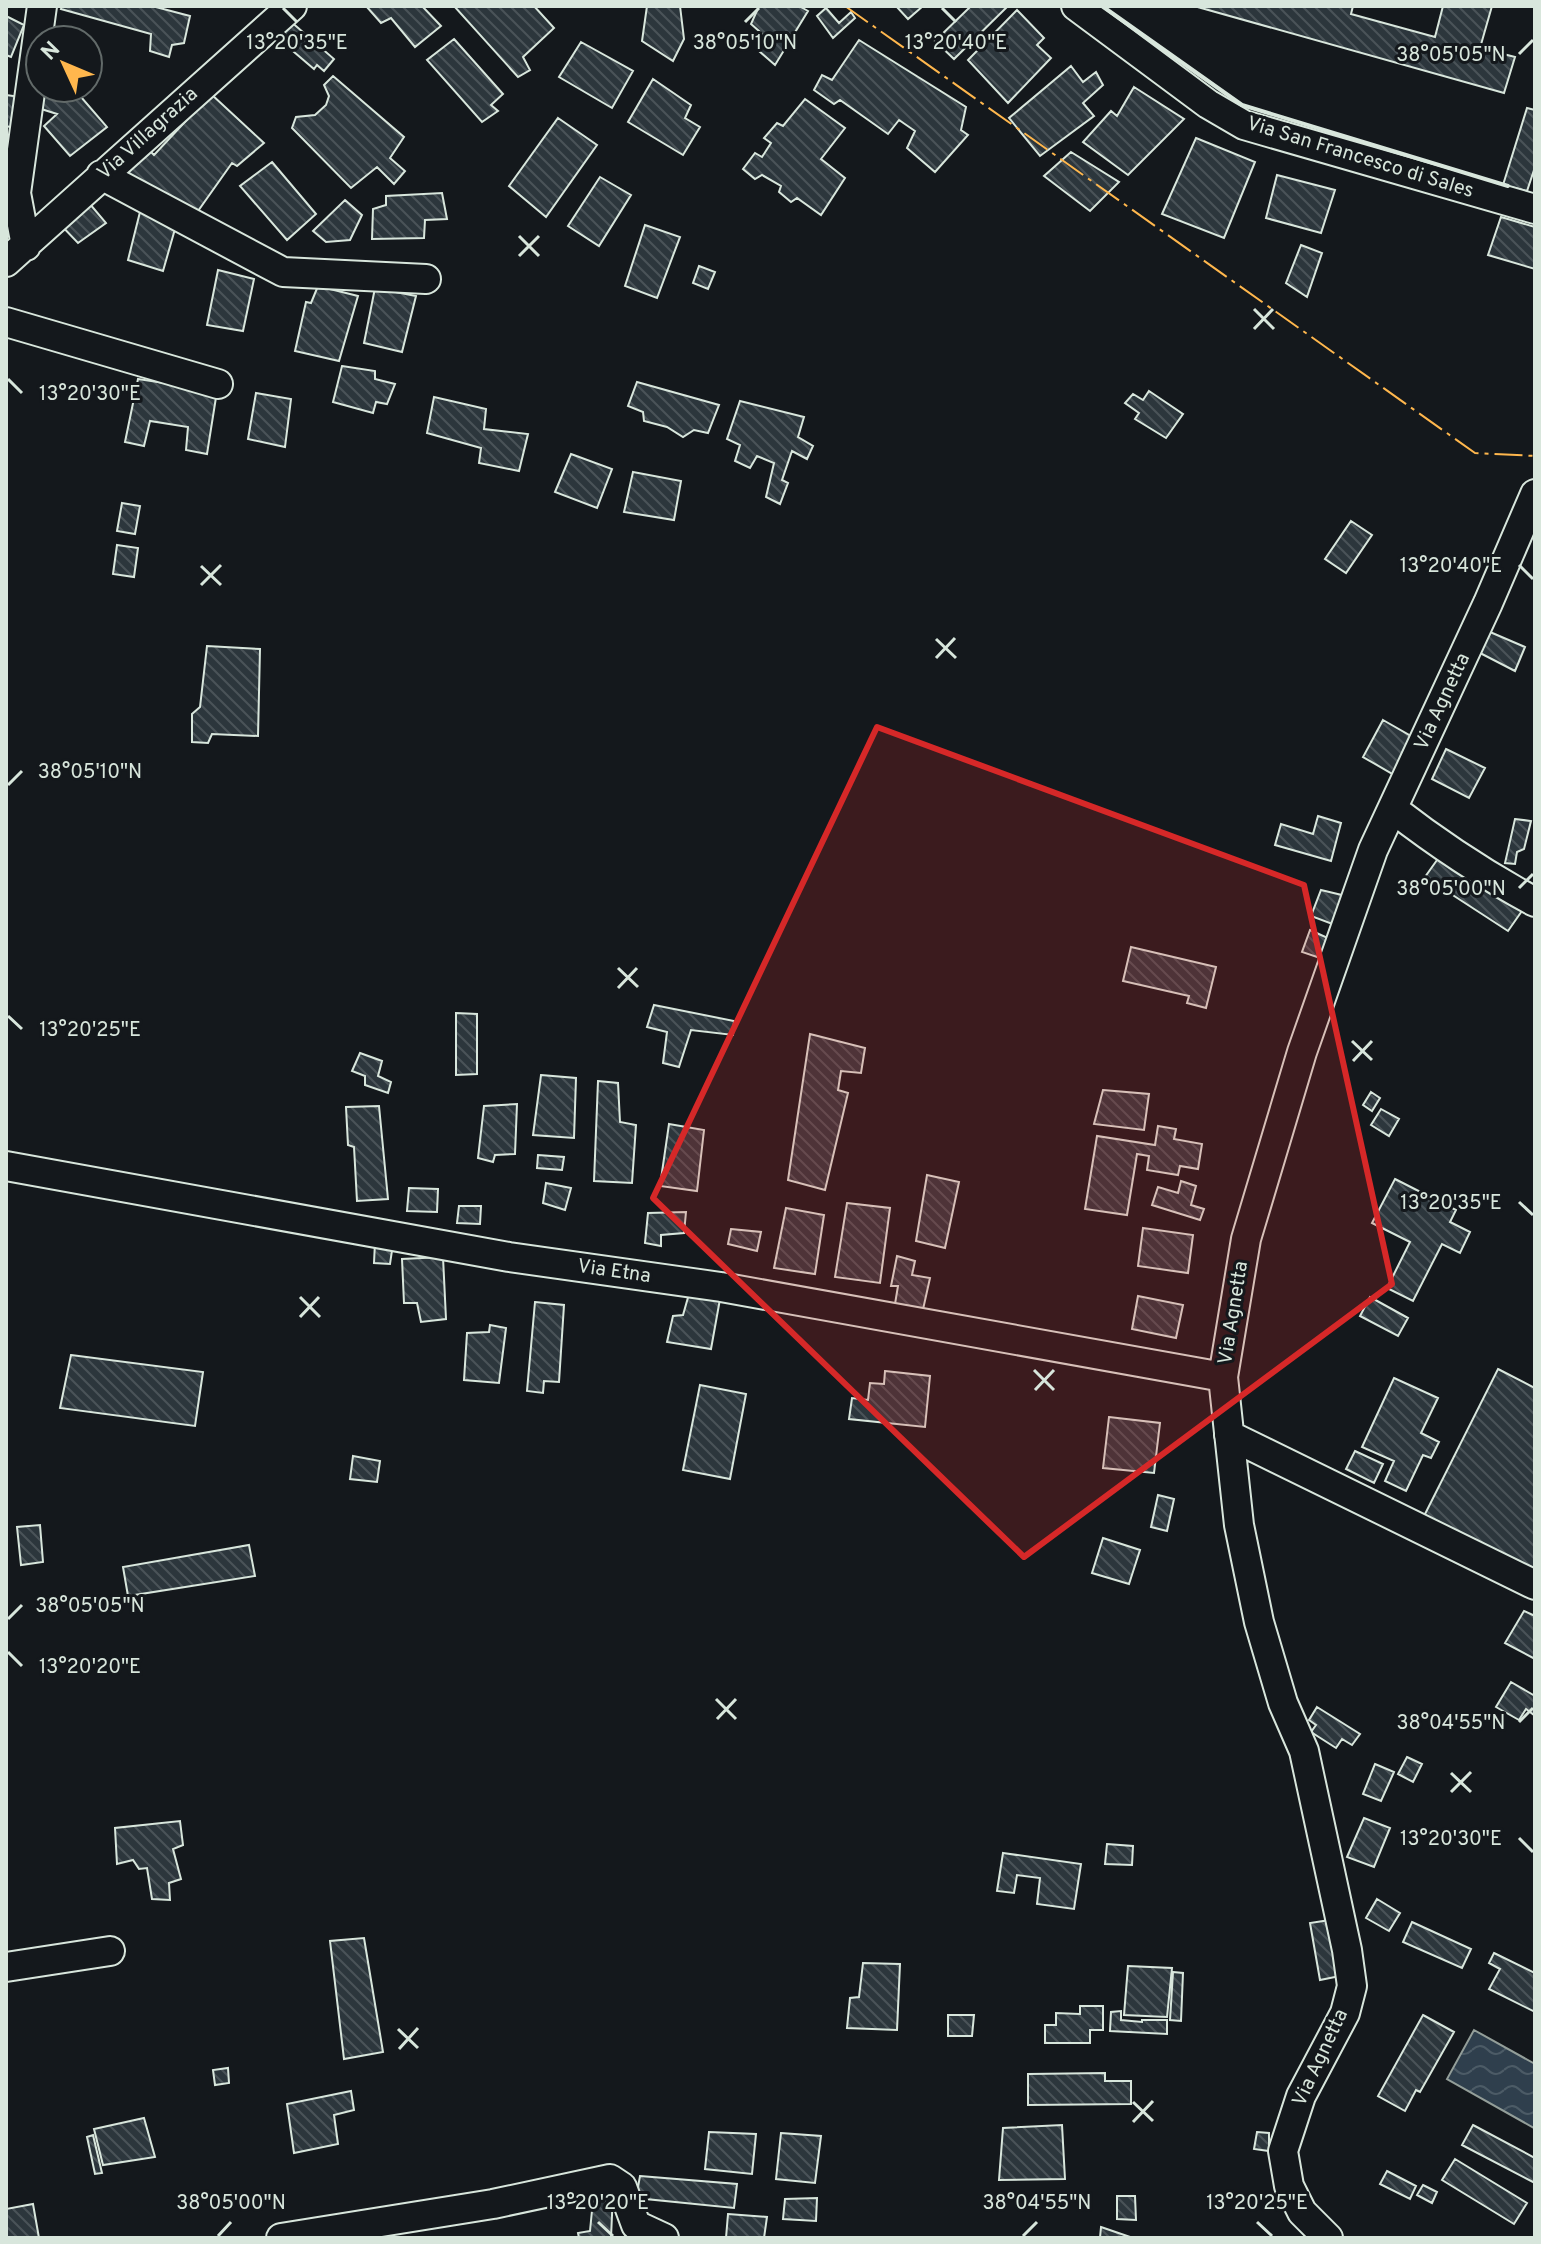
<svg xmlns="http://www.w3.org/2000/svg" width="1541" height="2244" viewBox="0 0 1541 2244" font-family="Overpass,sans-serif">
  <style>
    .water { fill: url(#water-waves); stroke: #939e99; stroke-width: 2 }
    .building { fill: url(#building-back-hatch); stroke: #d8e6dc; stroke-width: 2 }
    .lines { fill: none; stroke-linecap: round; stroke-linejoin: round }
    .minor-casing { stroke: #d8e6dc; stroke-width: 32 }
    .minor { stroke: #14181c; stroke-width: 28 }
    .wall { stroke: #d8e6dc; stroke-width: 4 }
    .power { stroke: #ffb74d; stroke-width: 2; stroke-dasharray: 28 6 4 6; stroke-linecap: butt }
    .marked { fill: #d62828; fill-opacity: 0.2; stroke: #d62828; stroke-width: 6; stroke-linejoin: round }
    .ticks { fill: none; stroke: #d8e6dc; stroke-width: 3 }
    .labels { text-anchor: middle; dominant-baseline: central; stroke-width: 6; stroke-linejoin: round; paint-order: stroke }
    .street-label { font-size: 20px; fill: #d8e6dc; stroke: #14181c }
    .ticks-label { font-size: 20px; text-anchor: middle; fill: #d8e6dc; stroke: #14181c; stroke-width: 6; stroke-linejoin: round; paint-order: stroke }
  </style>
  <defs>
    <pattern id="water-waves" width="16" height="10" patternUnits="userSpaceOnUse" patternTransform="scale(2)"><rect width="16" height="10" fill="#2f3f4d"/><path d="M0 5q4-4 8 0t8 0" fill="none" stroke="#4c5b66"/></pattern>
    <pattern id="building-back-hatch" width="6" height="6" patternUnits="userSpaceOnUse" patternTransform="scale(2)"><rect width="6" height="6" fill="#2c363c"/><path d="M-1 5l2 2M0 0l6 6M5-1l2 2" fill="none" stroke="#4a5358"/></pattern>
  </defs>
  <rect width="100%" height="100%" fill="#14181c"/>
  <path class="water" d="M1474,2030L1535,2064L1534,2128L1447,2079Z"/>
  <path class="building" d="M62,6H152L190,16L184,43L172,45L169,57L150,51L151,34L61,9Z
    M366,6H422L441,26L415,47L391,18L381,23Z
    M454,6H534L554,28L523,57L530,70L518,77Z
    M647,6H680L684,39L673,61L642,41Z
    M759,6H799L808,11L775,65L759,51L767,38L751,24Z
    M896,6H923L908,19Z
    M971,6H1008L954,59L935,41Z
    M1194,6H1353L1351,14L1435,37L1443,6H1492L1480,48L1515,57L1504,93Z
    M826,8L839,23L851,12L855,18L833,38L817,16Z
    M1017,10L1044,38L1037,45L1051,58L1008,103L968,60Z
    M6,16L24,25L11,57L6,55Z
    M289,20L334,59L324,71L317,65L314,69L274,35Z
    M454,39L503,94L491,105L498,111L482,122L427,60Z
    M859,40L966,107L961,130L968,135L935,172L907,148L915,131L899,120L888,134L840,100L834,104L814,90L822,75L832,80Z
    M581,42L633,71L612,108L559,77Z
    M1071,66L1083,82L1096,72L1103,85L1083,103L1094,116L1040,156L1009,118Z
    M333,76L404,137L390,158L405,171L394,184L377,167L351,188L292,128L296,117L315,115L326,105L329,96L324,85Z
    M653,79L691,105L685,118L700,127L683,155L628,122Z
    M88,85H91L81,97L107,127L70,156L44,126L57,114L35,107L40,88H88Z
    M1134,87L1184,119L1128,175L1083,142L1111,111L1117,116Z
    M211,94L264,143L237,166L232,163L198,211L145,189L125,171L147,148L154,155Z
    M6,95L21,97L14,128L6,126Z
    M805,99L845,128L821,159L845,178L821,215L797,198L791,202L779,192L781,186L762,175L755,179L743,169L755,153L762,157L771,143L764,138L777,123L783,126Z
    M1527,108L1535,110V167L1527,191L1503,185Z
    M558,118L597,145L546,217L509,186Z
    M1196,138L1255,162L1224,238L1162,214Z
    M1071,152L1119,182L1090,211L1044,176Z
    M272,162L316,214L287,240L240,186Z
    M1277,175L1335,190L1321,233L1266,218Z
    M600,177L631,195L599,246L568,226Z
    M442,193L447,219L425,220L424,238L372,239L373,209L386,205V196Z
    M84,197L106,223L78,243L57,221Z
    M345,200L362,215L350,240L326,242L313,231Z
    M140,212L177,222L163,271L128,260Z
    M1501,217L1535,227V269L1488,255Z
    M645,225L680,237L657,298L625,286Z
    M1301,245L1322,253L1307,297L1286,283Z
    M699,266L715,272L708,289L693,283Z
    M218,270L254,279L243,331L207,325Z
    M318,286L358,296L339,361L295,351L306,302L311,303Z
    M375,288L416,296L402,352L364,343Z
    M342,366L375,371V379L395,384L387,404L376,402L373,413L333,402Z
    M138,379L217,391L207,454L186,450L188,427L150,421L144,446L125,442Z
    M637,382L719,405L708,433L694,430L683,437L667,427L644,421L643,412L628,406Z
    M1149,391L1183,414L1166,438L1135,419L1139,413L1125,403L1133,394L1143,400Z
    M256,393L291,399L285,447L248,439Z
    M434,397L486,409L484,429L528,434L519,471L479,463L481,448L427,433Z
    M740,401L804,417L798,437L813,446L807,459L792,451L782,480L788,483L780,504L766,497L774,463L757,456L750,468L735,461L740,445L727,439Z
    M571,454L612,469L597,508L555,492Z
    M633,472L681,481L674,520L624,512Z
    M122,503L140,506L135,534L117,531Z
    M1351,521L1372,535L1346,573L1325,559Z
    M117,545L138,548L134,577L113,574Z
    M1490,632L1525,647L1515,671L1480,653Z
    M207,646L260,649L258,736L212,734L208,743L192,742V714L200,707Z
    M1383,720L1416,739L1396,776L1363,757Z
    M1446,749L1485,768L1469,798L1432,779Z
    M1318,816L1341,823L1331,861L1275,845L1281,824L1313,834Z
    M1515,819L1531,821L1524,849L1517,852L1515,864L1505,863Z
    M1442,853L1524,908L1508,931L1425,877Z
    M1321,890L1346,896L1335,925L1311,916Z
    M1310,930L1330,939L1323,959L1302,952Z
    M1131,947L1216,967L1206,1008L1187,1003L1189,996L1123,981Z
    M654,1005L734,1021L733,1035L691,1030L679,1067L663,1063L667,1032L647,1027Z
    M456,1013L477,1014V1074L456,1075Z
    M810,1034L865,1048L861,1073L841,1071L838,1090L848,1093L825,1190L788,1180Z
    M360,1053L382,1061L378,1076L391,1082L388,1093L365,1085V1076L352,1071Z
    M541,1075L576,1078L574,1138L533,1135Z
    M598,1081L618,1083L620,1122L636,1125L632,1183L594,1181Z
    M1103,1090L1149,1094L1144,1130L1094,1124Z
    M1371,1092L1380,1098L1372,1111L1363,1105Z
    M517,1104L515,1154L495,1155L493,1162L478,1158L484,1106Z
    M379,1106L388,1199L357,1201L354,1147L348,1145L346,1107Z
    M1381,1109L1399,1119L1389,1136L1371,1125Z
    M669,1124L704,1130L697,1191L660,1186Z
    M1158,1126L1176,1129L1174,1139L1202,1144L1198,1169L1180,1166L1178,1175L1147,1170L1149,1156L1137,1154L1127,1215L1085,1209L1097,1136L1155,1145Z
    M538,1155L564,1157L562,1170L537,1168Z
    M927,1175L959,1182L945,1248L916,1241Z
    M1395,1179L1456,1210L1450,1222L1470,1232L1460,1253L1442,1244L1413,1301L1387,1288L1410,1242L1372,1223Z
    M1181,1181L1196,1186L1191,1205L1204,1209L1200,1220L1152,1205L1158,1187L1178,1193Z
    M546,1183L571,1188L565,1210L543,1203Z
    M409,1188L438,1189L437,1212L407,1211Z
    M847,1203L890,1208L880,1283L835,1277Z
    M459,1206H481L480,1224L457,1223Z
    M786,1208L824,1215L815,1274L774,1268Z
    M686,1212L684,1233L661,1235V1246L645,1243L648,1213Z
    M1143,1228L1193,1235L1188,1273L1138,1266Z
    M731,1229L761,1232L757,1251L728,1244Z
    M375,1242L393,1244L390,1264L374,1263Z
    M897,1256L915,1261L912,1275L930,1278L922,1314L894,1310L898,1286H891Z
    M443,1257L446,1319L421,1322L417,1303H404L402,1259Z
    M689,1294L720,1299L711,1349L667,1342L673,1316L683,1315Z
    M1138,1296L1183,1305L1176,1338L1132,1329Z
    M1370,1297L1408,1318L1398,1336L1360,1316Z
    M535,1302L564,1305L559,1382L544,1381L543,1393L527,1391Z
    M490,1325L506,1328L499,1383L464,1380L467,1333L489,1332Z
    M71,1355L203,1372L195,1426L60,1408Z
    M1498,1369L1535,1388V1570L1424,1516Z
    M885,1371L930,1376L925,1427L849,1419L852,1398L868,1400L870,1383L884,1384Z
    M1394,1378L1438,1398L1421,1433L1439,1442L1431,1458L1423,1455L1406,1491L1385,1481L1394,1461L1362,1447Z
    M700,1385L746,1394L730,1479L683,1470Z
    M1109,1417L1160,1423L1154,1473L1103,1468Z
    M1355,1451L1383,1464L1374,1483L1346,1469Z
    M353,1456L380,1461L377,1482L350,1479Z
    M1158,1495L1174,1499L1167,1531L1151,1527Z
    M40,1525L43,1562L21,1565L17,1527Z
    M1103,1538L1140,1550L1129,1584L1092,1573Z
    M249,1545L255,1576L128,1596L123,1567Z
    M1524,1611L1535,1616V1659L1505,1643Z
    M1511,1682L1535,1696L1534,1715L1526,1709L1519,1720L1496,1707Z
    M1317,1707L1360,1734L1352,1745L1342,1739L1336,1748L1311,1732L1316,1725L1309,1720Z
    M1407,1757L1422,1764L1413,1782L1398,1774Z
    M1375,1764L1394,1772L1381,1801L1363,1794Z
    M1364,1818L1390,1828L1374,1867L1347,1857Z
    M180,1821L183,1845L173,1849L181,1879L169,1883L170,1900L152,1899L147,1868L139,1869L133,1860L117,1864L115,1828Z
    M1107,1844L1133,1846L1132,1865L1105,1864Z
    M1003,1853L1081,1864L1074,1909L1037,1904L1040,1878L1017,1875L1014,1893L997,1891Z
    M1377,1899L1400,1913L1389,1931L1366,1918Z
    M1330,1920L1340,1976L1320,1980L1310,1923Z
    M1412,1922L1471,1949L1462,1968L1403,1942Z
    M364,1938L383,2052L344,2059L330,1941Z
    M1494,1953L1535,1973V2012L1489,1989L1500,1969L1489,1963Z
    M863,1963L900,1964L897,2030L847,2028L850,1998L859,1997Z
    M1128,1966L1172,1968L1167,2017L1124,2015Z
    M1173,1972L1183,1973L1181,2021L1170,2020Z
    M1080,2006H1103V2030H1090V2043H1045V2025H1056V2013L1080,2014Z
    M1121,2011V2020L1142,2022V2020H1167V2034L1110,2031L1111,2012Z
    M948,2015H974L972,2036H948Z
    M1423,2015L1454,2032L1420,2092L1416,2090L1405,2111L1378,2096Z
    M228,2068L229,2083L215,2085L213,2070Z
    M1105,2073V2081H1131V2104L1028,2105V2074Z
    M351,2091L354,2110L334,2115L338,2144L294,2153L287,2104Z
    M144,2118L155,2157L103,2165L94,2129Z
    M1062,2125L1065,2179L999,2180L1003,2128Z
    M1473,2125L1535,2158V2183L1462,2145Z
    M709,2132L756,2134L752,2174L705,2169Z
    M1257,2132L1269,2133V2151L1254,2149Z
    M781,2133L821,2136L815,2183L776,2179Z
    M93,2135L102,2173L95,2174L87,2137Z
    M1455,2159L1527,2203L1514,2224L1442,2180Z
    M1387,2171L1416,2186L1410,2199L1380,2184Z
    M640,2176L737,2184L734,2208L636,2198Z
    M1423,2185L1437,2192L1432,2203L1417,2195Z
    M594,2190L613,2192L611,2238H579L578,2233L590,2231Z
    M1117,2196H1135L1136,2220L1117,2219Z
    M817,2198L816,2221L783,2219L785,2199Z
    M33,2204L39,2238H6V2209Z
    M728,2214L767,2217L764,2238H726Z
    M1101,2227L1133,2238H1100Z"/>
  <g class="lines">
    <defs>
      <path id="minor" d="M1076,6L1208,104L1244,125L1535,209
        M101,175L283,272L426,279
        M26,246L16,193L42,6
        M6,262L292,6
        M6,322L218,384
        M1393,809C1438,844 1485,875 1535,902
        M6,1166L509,1257L721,1287L1223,1377
        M1229,1435L1535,1585
        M6,1967L110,1951
        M281,2238L493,2204L610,2179L622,2187L636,2225L664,2238
        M1328,2238L1302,2212L1289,2186L1283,2151L1301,2096L1345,2013L1352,1986L1347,1950L1304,1751L1283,1703L1259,1622L1239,1525L1223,1377L1246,1239L1302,1052L1373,850L1488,603L1535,494"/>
    </defs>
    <use href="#minor" class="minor-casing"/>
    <use href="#minor" class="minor"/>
    <path class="wall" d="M1102,6L1242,105L1508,186"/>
    <path class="power" d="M845,6L1475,453L1535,456"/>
  </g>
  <path class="marked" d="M877,727L1304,885L1392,1284L1024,1557L653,1198Z"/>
  <path class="ticks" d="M283,8L297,22M942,8L956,22M745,22L759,8M1519,54L1533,40M519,236L539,256M519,256L539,236M1254,309L1274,329M1254,329L1273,309M8,379L22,393M1519,565L1533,579M201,566L221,585M201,585L221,565M936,639L956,658M936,658L955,638M8,785L22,771M1519,888L1533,874M618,968L638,987M618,988L637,968M8,1016L22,1029M1352,1041L1372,1060M1353,1061L1372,1041M1519,1202L1533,1215M300,1297L320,1317M300,1317L319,1297M1034,1370L1054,1390M1035,1390L1054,1370M8,1619L22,1605M8,1652L22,1666M716,1699L736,1719M717,1719L736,1699M1519,1722L1533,1708M1451,1773L1471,1792M1451,1792L1471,1772M1519,1838L1533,1852M398,2029L418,2048M399,2049L418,2028M1133,2102L1153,2121M1133,2122L1153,2101M598,2222L613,2236M1257,2222L1272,2236M218,2236L231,2222M1023,2236L1037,2222"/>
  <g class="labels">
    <g class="street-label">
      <text transform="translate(148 134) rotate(-42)">Via Villagrazia</text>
      <text transform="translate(1360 158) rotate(17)">Via San Francesco di Sales</text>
      <text transform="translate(1443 702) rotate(-65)">Via Agnetta</text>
      <text transform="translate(614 1272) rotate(8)">Via Etna</text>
      <text transform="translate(1234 1313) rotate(-81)">Via Agnetta</text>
      <text transform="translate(1321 2058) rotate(-65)">Via Agnetta</text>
    </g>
  </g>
  <g class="ticks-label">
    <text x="297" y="49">13°20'35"E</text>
    <text x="956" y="49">13°20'40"E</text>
    <text x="745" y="49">38°05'10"N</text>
    <text x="1451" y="61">38°05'05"N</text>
    <text x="90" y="400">13°20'30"E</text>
    <text x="1451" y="572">13°20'40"E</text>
    <text x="90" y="778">38°05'10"N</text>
    <text x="1451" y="895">38°05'00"N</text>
    <text x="90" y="1036">13°20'25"E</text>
    <text x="1451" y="1209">13°20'35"E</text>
    <text x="90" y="1612">38°05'05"N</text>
    <text x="90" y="1673">13°20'20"E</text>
    <text x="1451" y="1729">38°04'55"N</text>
    <text x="1451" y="1845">13°20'30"E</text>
    <text x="231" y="2209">38°05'00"N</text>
    <text x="1037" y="2209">38°04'55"N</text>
    <text x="598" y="2209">13°20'20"E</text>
    <text x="1257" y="2209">13°20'25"E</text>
  </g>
  <rect width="1541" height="2244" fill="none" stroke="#d8e6dc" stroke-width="16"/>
  <g transform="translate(64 64) rotate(314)"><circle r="38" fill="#14181c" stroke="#626a69" stroke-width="2"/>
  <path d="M0-6L14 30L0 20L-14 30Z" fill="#ffb74d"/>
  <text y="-12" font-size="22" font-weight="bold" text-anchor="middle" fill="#d8e6dc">N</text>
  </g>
</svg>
